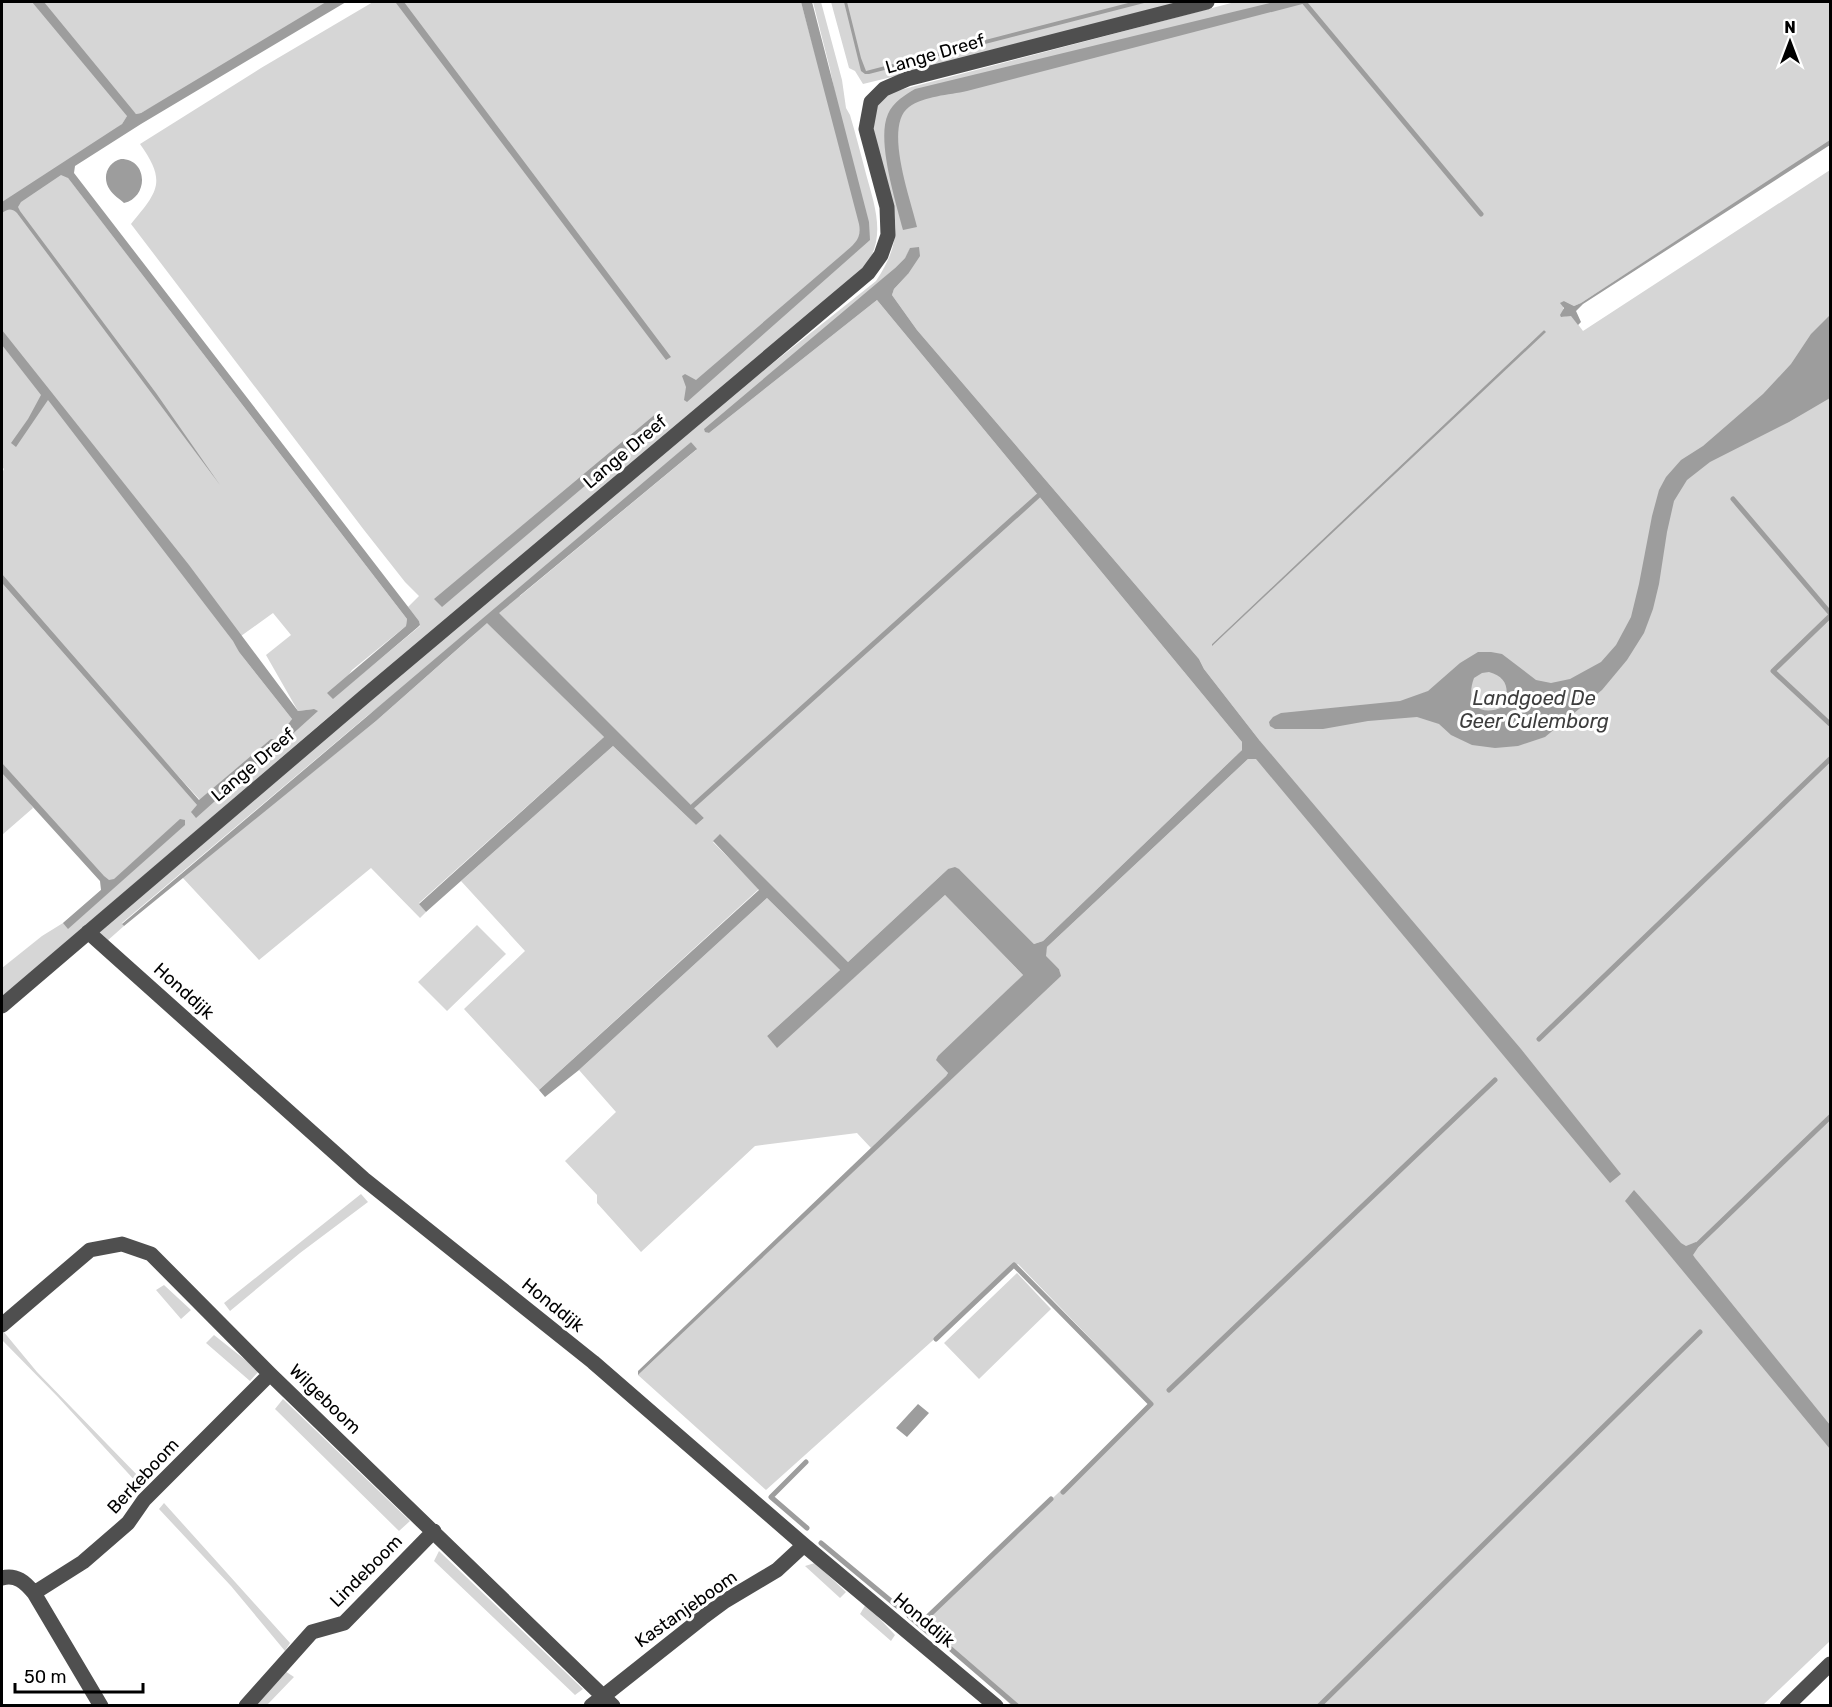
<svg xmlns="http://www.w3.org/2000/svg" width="1832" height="1707" viewBox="0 0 1832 1707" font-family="Rubik,sans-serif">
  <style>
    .green { fill: #d6d6d6; fill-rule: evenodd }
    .water { fill: #9d9d9d; fill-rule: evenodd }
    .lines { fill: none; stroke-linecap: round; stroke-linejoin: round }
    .stream { stroke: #9d9d9d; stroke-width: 5 }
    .minor { stroke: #4f4f4f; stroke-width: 15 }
    .labels { text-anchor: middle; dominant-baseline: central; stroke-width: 6; stroke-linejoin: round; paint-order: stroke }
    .street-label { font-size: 18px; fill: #000; stroke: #fff }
    .water-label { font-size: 20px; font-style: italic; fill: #3e3e3e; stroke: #fff }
  </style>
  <rect width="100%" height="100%" fill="#fff"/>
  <path class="green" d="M2,2H342L141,113L136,114L128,106L127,116L122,124L62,170L407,619L406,626L352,670L333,698L420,626L419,621L408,607L419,596L405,582L364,530L131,224C158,191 167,182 140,144L261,68L373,2H801L820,72L856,195L830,69L813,2H821L842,80L846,108L850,115C856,135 861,155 866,174C875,207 887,238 864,268L372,685L338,709L2,997V968L42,936L63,923L101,890L103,884L27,799L33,808L2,835V583L198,806L192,812L196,817L239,779L271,740L200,800L2,582V473L4,469L2,467ZM273,613L291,635L266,655L298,711L314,709L291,721L292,719L239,652L234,641Z
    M831,2H1200L863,84L855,71L849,68Z
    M1235,2H1830V141L1581,303L1574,306L1564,301L1562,317L1571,315L1583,331L1830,170V1641L1763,1705H1011L945,1644L920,1629V1624L1153,1403L1018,1264L766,1490L638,1375L1060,976L1059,969L1045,956L1047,947L1248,759H1255L1260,741L1204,669L1199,659L917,330L892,295L894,289L908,274L910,249L905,258L895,268L707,433H709L877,300L1242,742V750L1043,941L1034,944L960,870L948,869L848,962L720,835L713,842L759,889L539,1090L464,1009L525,951L461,881L613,746L696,825L704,818L498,614L488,623L604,737L419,903L426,912L420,918L371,868L259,960L182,877L376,721L477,632L367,716L122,923L124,926L107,941L98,934L140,892L700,421L876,281C902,242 898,221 886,178C881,160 876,142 871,123L872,112L885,94ZM1544,330L1545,332L1212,645V644ZM691,442L696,450L520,596L519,595Z
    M945,895L1023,975L937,1060L948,1073L946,1076L871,1148L857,1133L755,1146L641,1252L597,1203V1195L565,1161L616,1112L579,1070L767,898L840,970L767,1036L777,1047Z
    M477,925L506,954L447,1011L418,982Z
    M361,1194L368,1202L300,1253L230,1311L224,1303Z
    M1017,1273L1051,1309L979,1379L944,1343Z
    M164,1285L191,1310L181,1319L156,1290Z
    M3,1331L37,1372L141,1479L138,1484L58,1397L2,1340Z
    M214,1335L259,1371L250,1381L206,1343Z
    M283,1399L410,1521L399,1531L275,1409Z
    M164,1503L290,1643L285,1651L231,1586L159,1509Z
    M439,1551L583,1689L575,1695L434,1561Z
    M815,1563L846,1592L840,1598L805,1566Z
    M866,1604L895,1635L891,1641L860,1614Z
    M285,1671L294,1677L267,1705L254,1706Z"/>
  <path class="water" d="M32,2H44L136,114L141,113L326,2H346L141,124L75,166L74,173L419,621L420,625L418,627L333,699L327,693L406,626L407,619L68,178L61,175L21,202L18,207L20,211L156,393L220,485L17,213C11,208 8,209 2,213V202L122,124L127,116Z
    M399,2H404L671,357L666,360L396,3Z
    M801,2H812L869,222L870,240L687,402L684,400L686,387L682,376L685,374L696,380L844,253C854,244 862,239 859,224Z
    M844,2H847L861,58L866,71L1132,2H1148L869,74H865L861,71Z
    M1274,2H1310L967,91C949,95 924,96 909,107C883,126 911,200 917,227L903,230C896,202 876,140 888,114C893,102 905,95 915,89Z
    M1830,140V145L1583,304L1576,311L1581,322L1578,325L1571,316L1561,317L1560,315L1564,308L1560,303L1564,301L1574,306L1581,303Z
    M121,159C148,159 149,197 124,203C120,199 113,195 110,190C101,177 108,162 121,159Z
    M919,247L920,256L908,274L894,289L892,295L917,330L1199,659L1204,669L1260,741L1521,1049L1621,1174L1610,1183L1256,759H1248L1047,947L1046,956L1059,969L1061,976L638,1375V1371L946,1076L948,1073L936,1060L938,1056L1023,975L945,895L777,1048L767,1036L840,970L767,898L579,1070L545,1097L539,1090L759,890L713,841L720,834L848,962L948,869L955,867L959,869L1034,944L1043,941L1242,750V742L877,300L709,433L705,432L704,429L895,268L905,258L910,248Z
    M1830,315V398L1789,422L1710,462L1687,480L1674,501L1667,532L1659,584L1653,609L1644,633L1627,660L1602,690L1545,737L1518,746L1495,748L1472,745L1451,735L1439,724L1417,717L1368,721L1323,729H1275L1270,726L1269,722L1273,717L1281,713L1400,701L1428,691L1460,663L1478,652H1491L1502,654L1536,680L1551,683L1570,679L1601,662L1616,645L1631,617L1639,584L1652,516L1659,490L1666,477L1681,460L1703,446L1763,394L1791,364L1811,334ZM1489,672C1508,677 1510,691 1503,707C1478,718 1465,702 1474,678L1482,673Z
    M2,330L189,565L298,711L314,709L318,711L287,739L282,733L292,719L239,652L233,641L48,400L16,447L11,443L28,419L41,395L2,345Z
    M1544,330L1546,332L1212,646V644Z
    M658,412L665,418L442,607L434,599Z
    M691,442L697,449L499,613L704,818L696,825L613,746L426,912L419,904L604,737L487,623L376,721L124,926L122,924Z
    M2,574L199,800L271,739L276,740L279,744L196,818L191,812L197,805L2,583Z
    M2,763L104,876L109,880L114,879L180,819L185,820V825L68,929L63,923L101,890L100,881L2,773Z
    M1634,1190L1681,1243L1686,1246L1696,1242L1699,1246L1693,1255L1695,1258L1830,1425V1449L1625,1201Z
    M918,1404L929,1413L907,1437L896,1428Z"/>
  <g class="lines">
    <path class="stream" d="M1304,2L1481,214
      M1733,499L1830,613
      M1830,616L1773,671L1830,724
      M693,806L1038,496
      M1539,1039L1830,759
      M1698,1244L1830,1117
      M936,1339L1014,1265L1151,1404L1063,1492
      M1169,1390L1495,1080
      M806,1462L771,1497L807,1528
      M821,1543L897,1606
      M909,1616L929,1633
      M920,1624L1051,1499
      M945,1644L1017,1706
      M1319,1706L1700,1332"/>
    <path class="minor" d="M88,932L364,1179L593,1362L804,1545L996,1706
      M2,1006L364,697L868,273L881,255L888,235L887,207L866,129L871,102L884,89L907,79L1207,2
      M2,1325L90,1250L122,1244L151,1254L270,1374L613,1706
      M2,1578C16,1574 25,1582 34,1593L83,1562L128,1523L144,1500L270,1374
      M34,1593L101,1706
      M246,1706L312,1632L344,1623L434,1531
      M591,1706L702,1618L725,1601L777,1570L804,1545
      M1787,1706L1830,1664"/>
  </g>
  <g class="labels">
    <g class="street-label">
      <text transform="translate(935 54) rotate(-16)">Lange Dreef</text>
      <text transform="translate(625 452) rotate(-40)">Lange Dreef</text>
      <text transform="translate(253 765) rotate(-40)">Lange Dreef</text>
      <text transform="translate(184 991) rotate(42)">Honddijk</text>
      <text transform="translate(553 1305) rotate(39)">Honddijk</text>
      <text transform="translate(325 1399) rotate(44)">Wilgeboom</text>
      <text transform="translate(143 1476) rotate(-47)">Berkeboom</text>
      <text transform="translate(366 1571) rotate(-45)">Lindeboom</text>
      <text transform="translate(686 1609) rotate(-35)">Kastanjeboom</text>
      <text transform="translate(924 1620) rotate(40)">Honddijk</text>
    </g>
    <g class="water-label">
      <text x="1534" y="698">Landgoed De<tspan x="1534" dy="23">Geer Culemborg</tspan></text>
    </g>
  </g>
  <rect width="1832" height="1707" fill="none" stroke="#000000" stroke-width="6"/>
  <g transform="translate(1790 42)" stroke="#ffffff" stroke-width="4.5" paint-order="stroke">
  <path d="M0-4.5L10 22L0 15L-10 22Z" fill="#000000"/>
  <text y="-9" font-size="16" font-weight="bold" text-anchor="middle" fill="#000000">N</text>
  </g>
  <path d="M15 1683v9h128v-9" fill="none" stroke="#000000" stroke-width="3"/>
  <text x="24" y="1683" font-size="18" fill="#000000" stroke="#ffffff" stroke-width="4.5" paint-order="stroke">50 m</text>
</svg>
